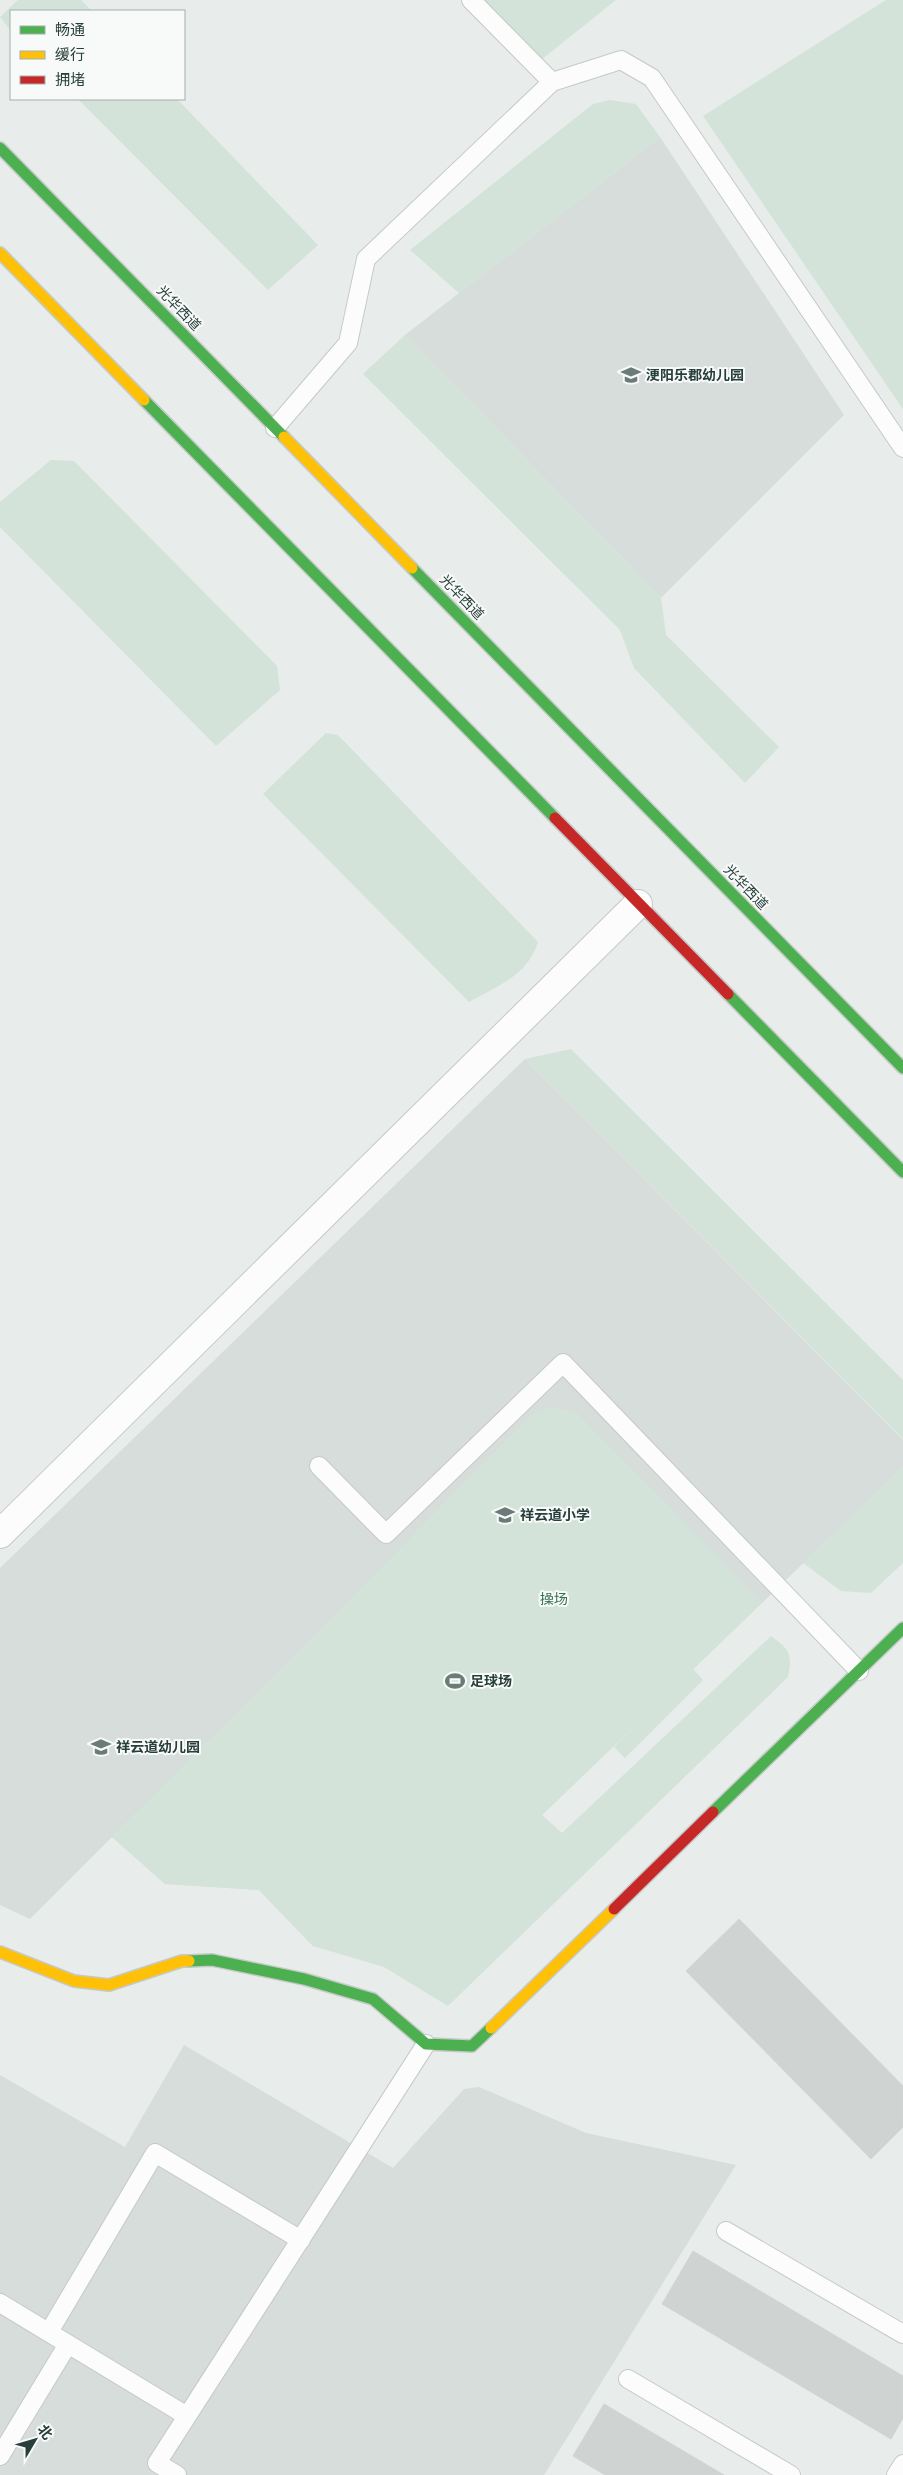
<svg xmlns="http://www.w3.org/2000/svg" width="903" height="2475" viewBox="0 0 903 2475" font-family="'DejaVu Sans','Noto Sans SC',sans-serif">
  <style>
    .built { fill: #d7ddda }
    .green { fill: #d3e3d9 }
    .building { fill: #cfd3d2; stroke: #d1d5d3 }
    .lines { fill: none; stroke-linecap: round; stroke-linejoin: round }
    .lane-casing { stroke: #c5c9c7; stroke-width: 20 }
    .street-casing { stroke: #c5c9c7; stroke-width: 30 }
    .fast-casing { stroke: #c5cac8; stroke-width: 14 }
    .slow-casing { stroke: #c5cac8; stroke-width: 14 }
    .jam-casing { stroke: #c5cac8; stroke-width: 14 }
    .lane { stroke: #fcfcfc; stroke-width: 18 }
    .street { stroke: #fcfcfc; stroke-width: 28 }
    .fast { stroke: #4caf50; stroke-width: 11 }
    .slow { stroke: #ffc107; stroke-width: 11 }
    .jam { stroke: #c62828; stroke-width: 11 }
    .labels { text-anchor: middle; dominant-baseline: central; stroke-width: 4; stroke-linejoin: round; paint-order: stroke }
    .street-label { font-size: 14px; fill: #273e3a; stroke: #f7faf9 }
    .poi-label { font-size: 14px; font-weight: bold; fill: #273e3a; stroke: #f7faf9; text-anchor: start }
    .park-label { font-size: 14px; fill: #347251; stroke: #f7faf9 }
  </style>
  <rect width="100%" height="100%" fill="#e8ecea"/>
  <path class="built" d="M660,137L844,415L661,598L405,335Z
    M525,1059L903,1440V1467L542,1815L313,1946L259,1890L165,1884L112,1837L30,1919L0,1905V1568Z
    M184,2045L393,2168L464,2089L479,2087L586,2133L736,2165L544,2475H0V2075L125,2147Z"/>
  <path class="green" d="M18,0H81L92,11H11V31L0,17Z
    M484,0H616L541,60Z
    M886,0H903V409L703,116Z
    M78,99H177L318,245L268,290Z
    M610,100L636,104L660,137L459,293L410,250L593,104Z
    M405,335L661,598L666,635L779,747L745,783L634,668L620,630L363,374Z
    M51,460L74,461L277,666L280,690L216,746L0,527V502Z
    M326,733L338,735L538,942C527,976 499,985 469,1002L263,794Z
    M571,1049L903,1380V1439L525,1059Z
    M548,1407L577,1413L762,1602L693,1669L703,1680L625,1758L614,1747L639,1722L542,1815L562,1833L771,1636C789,1649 793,1654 788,1677L448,2006L384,1967L313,1946L259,1890L165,1884L112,1836L293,1657L531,1415Z
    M903,1467V1563L871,1593L841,1591L803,1563Z"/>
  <path class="building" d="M739,1919L903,2086V2127L871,2159L686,1971Z
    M693,2251L903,2376V2418L891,2439L662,2304Z
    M604,2404L724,2475H605L573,2456Z"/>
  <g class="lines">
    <defs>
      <path id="lane" d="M471,0L552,82
        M275,428L348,343L366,259L552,82L621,60L652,78L903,448
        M319,1466L386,1534L563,1363L859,1671
        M726,2231L903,2334
        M0,2303L187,2416
        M49,2332L155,2153L301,2240
        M628,2379L791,2475
        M0,2456L68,2344
        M177,2475L157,2463L426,2044
        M896,2475L903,2464"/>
      <path id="street" d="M0,1534L638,904"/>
      <path id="fast" d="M0,148L284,437
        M144,400L555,818
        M412,568L903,1068
        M728,994L903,1172
        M713,1812L903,1628
        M189,1961L212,1960L304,1979L373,1999L426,2044L472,2046L491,2028"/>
      <path id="slow" d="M0,253L144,400
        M284,437L412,568
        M0,1952L74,1981L109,1985L182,1961H189
        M491,2028L614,1909"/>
      <path id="jam" d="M555,818L728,994
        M614,1909L713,1812"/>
    </defs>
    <use href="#lane" class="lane-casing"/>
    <use href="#street" class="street-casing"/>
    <use href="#fast" class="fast-casing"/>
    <use href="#slow" class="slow-casing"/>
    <use href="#jam" class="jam-casing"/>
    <use href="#lane" class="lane"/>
    <use href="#street" class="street"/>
    <use href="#fast" class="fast"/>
    <use href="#slow" class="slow"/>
    <use href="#jam" class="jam"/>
  </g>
  <defs>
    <symbol id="school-bare" viewBox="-9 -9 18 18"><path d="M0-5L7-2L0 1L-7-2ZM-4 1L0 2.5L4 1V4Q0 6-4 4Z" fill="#6b7b78" stroke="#f7faf9" stroke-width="2.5" paint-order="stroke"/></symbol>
    <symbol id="stadium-bare" viewBox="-9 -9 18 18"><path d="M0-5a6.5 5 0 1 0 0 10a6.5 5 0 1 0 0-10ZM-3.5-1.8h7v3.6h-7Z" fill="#6b7b78" stroke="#f7faf9" stroke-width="2.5" paint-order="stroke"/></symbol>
  </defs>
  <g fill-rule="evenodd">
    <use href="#school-bare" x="617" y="361" width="28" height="28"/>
    <use href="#school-bare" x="491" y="1501" width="28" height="28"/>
    <use href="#stadium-bare" x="441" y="1667" width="28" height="28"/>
    <use href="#school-bare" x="87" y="1733" width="28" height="28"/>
  </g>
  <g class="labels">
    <g class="street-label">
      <text transform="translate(179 308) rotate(46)">光华西道</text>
      <text transform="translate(462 597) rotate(46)">光华西道</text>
      <text transform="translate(746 887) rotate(46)">光华西道</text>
    </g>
    <g class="poi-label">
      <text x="646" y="375">浭阳乐郡幼儿园</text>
      <text x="520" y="1515">祥云道小学</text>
      <text x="470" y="1681">足球场</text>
      <text x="116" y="1747">祥云道幼儿园</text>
    </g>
    <g class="park-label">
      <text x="554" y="1599">操场</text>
    </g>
  </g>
  <rect x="10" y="10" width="175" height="90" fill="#f7faf9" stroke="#a4afad"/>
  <rect x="20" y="26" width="25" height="8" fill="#4caf50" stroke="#a4afad"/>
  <text x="55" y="35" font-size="15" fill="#273e3a">畅通</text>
  <rect x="20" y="51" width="25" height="8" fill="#ffc107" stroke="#a4afad"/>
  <text x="55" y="60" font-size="15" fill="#273e3a">缓行</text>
  <rect x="20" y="76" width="25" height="8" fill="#c62828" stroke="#a4afad"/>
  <text x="55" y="85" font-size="15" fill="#273e3a">拥堵</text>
  <g transform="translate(35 2440) rotate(52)" stroke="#f7faf9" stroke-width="4" paint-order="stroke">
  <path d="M0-4L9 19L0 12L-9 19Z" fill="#273e3a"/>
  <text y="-8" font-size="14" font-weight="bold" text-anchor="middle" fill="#273e3a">北</text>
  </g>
</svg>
